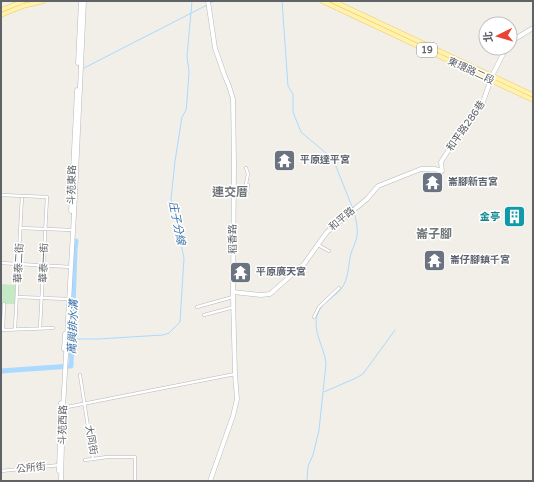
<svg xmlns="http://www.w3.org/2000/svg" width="534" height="482" viewBox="0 0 534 482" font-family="'Varela Round','Noto Sans TC',sans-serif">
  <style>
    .green { fill: #c5e8c5 }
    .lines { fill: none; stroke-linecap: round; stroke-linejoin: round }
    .stream { stroke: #aadaff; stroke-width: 1 }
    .river { stroke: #aadaff; stroke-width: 5 }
    .street-casing { stroke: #b5b8bc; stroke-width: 3.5 }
    .secondary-casing { stroke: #b6babf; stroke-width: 5 }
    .primary-casing { stroke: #f2c960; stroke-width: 5 }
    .street { stroke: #fff; stroke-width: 2.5 }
    .secondary { stroke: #fff; stroke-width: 4 }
    .primary { stroke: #fff2af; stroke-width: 4 }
    .labels { text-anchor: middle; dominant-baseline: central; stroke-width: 3; stroke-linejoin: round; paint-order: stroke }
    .shield { fill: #fff; stroke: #8f9295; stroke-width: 1 }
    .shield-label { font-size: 9px; font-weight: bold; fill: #5f6368 }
    .street-label { font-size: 10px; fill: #5f6368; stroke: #fff }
    .worship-label { font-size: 10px; font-weight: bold; fill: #5b616d; stroke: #fff; text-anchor: start }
    .culture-label { font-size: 10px; font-weight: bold; fill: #0d838f; stroke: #fff; text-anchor: end }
    .water-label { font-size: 11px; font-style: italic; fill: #4174aa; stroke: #fff }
    .quarter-label { font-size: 12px; font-weight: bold; fill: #70757a; stroke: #fff }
  </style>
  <rect width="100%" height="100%" fill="#f1efe8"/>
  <path class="green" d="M1,284L15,285V304H1Z"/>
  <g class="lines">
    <path class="stream" d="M282,1L288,86L293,94V112L301,132L333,159L353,209
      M210,3L215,1
      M84,68L207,5
      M72,339H98L163,335L169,333L180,322L184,258L171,199L175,161L182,117L186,110L187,101L189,72L187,56L192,1
      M324,392L356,378L363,374L395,330
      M307,481L308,466L313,455L319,430L326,364C325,348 311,330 318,313C322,302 335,297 341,289C349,279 348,265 351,253C353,248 356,242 357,236C358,228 356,219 354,212"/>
    <path class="river" d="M1,371L71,366L75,249L76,241"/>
    <defs>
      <path id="street" d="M246,168L248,174L246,184L248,185L247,192
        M1,195L47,197L40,328
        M21,228L72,230
        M318,245L329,251
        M1,263L71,267
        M17,297L69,299
        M197,307L233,297
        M204,315L234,307
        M314,317L319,307L339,288
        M15,329L22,196
        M1,330L53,328
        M3,330L4,304
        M80,375L93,459L107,457H135V481
        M62,408L235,374
        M85,460L93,459
        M1,471L60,465"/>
      <path id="secondary" d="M208,1L215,48L224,74L229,86L233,99L234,162L233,297L235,374L237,399L233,416L210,481
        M510,42L533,28
        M78,63L81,1
        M71,211L77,90
        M233,292L261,295L270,294L304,264L327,232L367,199L378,186L421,169H435L442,171L441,162L462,129L482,105L492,76L506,48
        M64,349L65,334
        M59,471L61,403
        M61,481L63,408L75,196L84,1"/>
      <path id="primary" d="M322,1L533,100
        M333,1L533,95
        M1,10L24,1
        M1,15L23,6L44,1"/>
    </defs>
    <use href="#street" class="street-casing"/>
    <use href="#secondary" class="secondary-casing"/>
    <use href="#primary" class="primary-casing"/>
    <use href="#street" class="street"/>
    <use href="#secondary" class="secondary"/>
    <use href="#primary" class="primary"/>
  </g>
  <defs>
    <symbol id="temple-square" viewBox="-11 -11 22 22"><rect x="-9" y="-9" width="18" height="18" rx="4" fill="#6b7280" stroke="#fff"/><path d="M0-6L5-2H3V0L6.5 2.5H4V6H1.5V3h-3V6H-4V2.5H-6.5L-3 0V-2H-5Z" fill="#fff"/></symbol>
    <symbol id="building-square" viewBox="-11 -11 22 22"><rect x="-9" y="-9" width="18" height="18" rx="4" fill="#0f9aa8" stroke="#fff"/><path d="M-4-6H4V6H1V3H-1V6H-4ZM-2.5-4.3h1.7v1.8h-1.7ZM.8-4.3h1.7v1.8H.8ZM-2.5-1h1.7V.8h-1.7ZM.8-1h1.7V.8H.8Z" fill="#fff"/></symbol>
  </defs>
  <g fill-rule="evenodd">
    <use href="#temple-square" x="272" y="148" width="25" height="25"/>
    <use href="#temple-square" x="420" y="170" width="25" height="25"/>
    <use href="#building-square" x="502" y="204" width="25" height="25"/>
    <use href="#temple-square" x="422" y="248" width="25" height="25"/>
    <use href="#temple-square" x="228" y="260" width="25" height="25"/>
  </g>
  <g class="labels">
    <rect class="shield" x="417" y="43" width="20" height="14" rx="3"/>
    <g class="shield-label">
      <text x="427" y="50">19</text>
    </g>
    <g class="street-label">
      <text transform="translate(471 71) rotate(25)">東環路二段</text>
      <text transform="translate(466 126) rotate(-55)">和平路286巷</text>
      <text transform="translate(72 185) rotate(-88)">斗苑東路</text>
      <text transform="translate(342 219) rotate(-40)">和平路</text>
      <text transform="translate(233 239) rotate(-91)">稻香路</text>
      <text transform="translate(19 263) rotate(-87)">華泰二街</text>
      <text transform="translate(44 263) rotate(-88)">華泰一街</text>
      <text transform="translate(63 425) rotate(-88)">斗苑西路</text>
      <text transform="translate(91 440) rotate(80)">大同街</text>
      <text transform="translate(31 468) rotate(-6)">公所街</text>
    </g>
    <g class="worship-label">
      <text x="300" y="160">平原達平宮</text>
      <text x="448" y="182">崙腳新吉宮</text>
      <text x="450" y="260">崙仔腳鎮千宮</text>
      <text x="256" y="272">平原廣天宮</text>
    </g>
    <g class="culture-label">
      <text x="500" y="217">金亭</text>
    </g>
    <g class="water-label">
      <text transform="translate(177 223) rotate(79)">庄子分線</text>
      <text transform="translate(73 327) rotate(-88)">萬興排水溝</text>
    </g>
    <g class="quarter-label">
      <text x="230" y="192">連交厝</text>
      <text x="434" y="234">崙子腳</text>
    </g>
  </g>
  <rect width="534" height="482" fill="none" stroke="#5f6368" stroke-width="4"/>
  <g transform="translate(498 36) rotate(265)"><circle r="19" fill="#ffffff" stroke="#bfc1c3"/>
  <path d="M0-3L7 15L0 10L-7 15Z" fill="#ea4335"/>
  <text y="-6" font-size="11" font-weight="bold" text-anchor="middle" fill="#5f6368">北</text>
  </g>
</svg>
